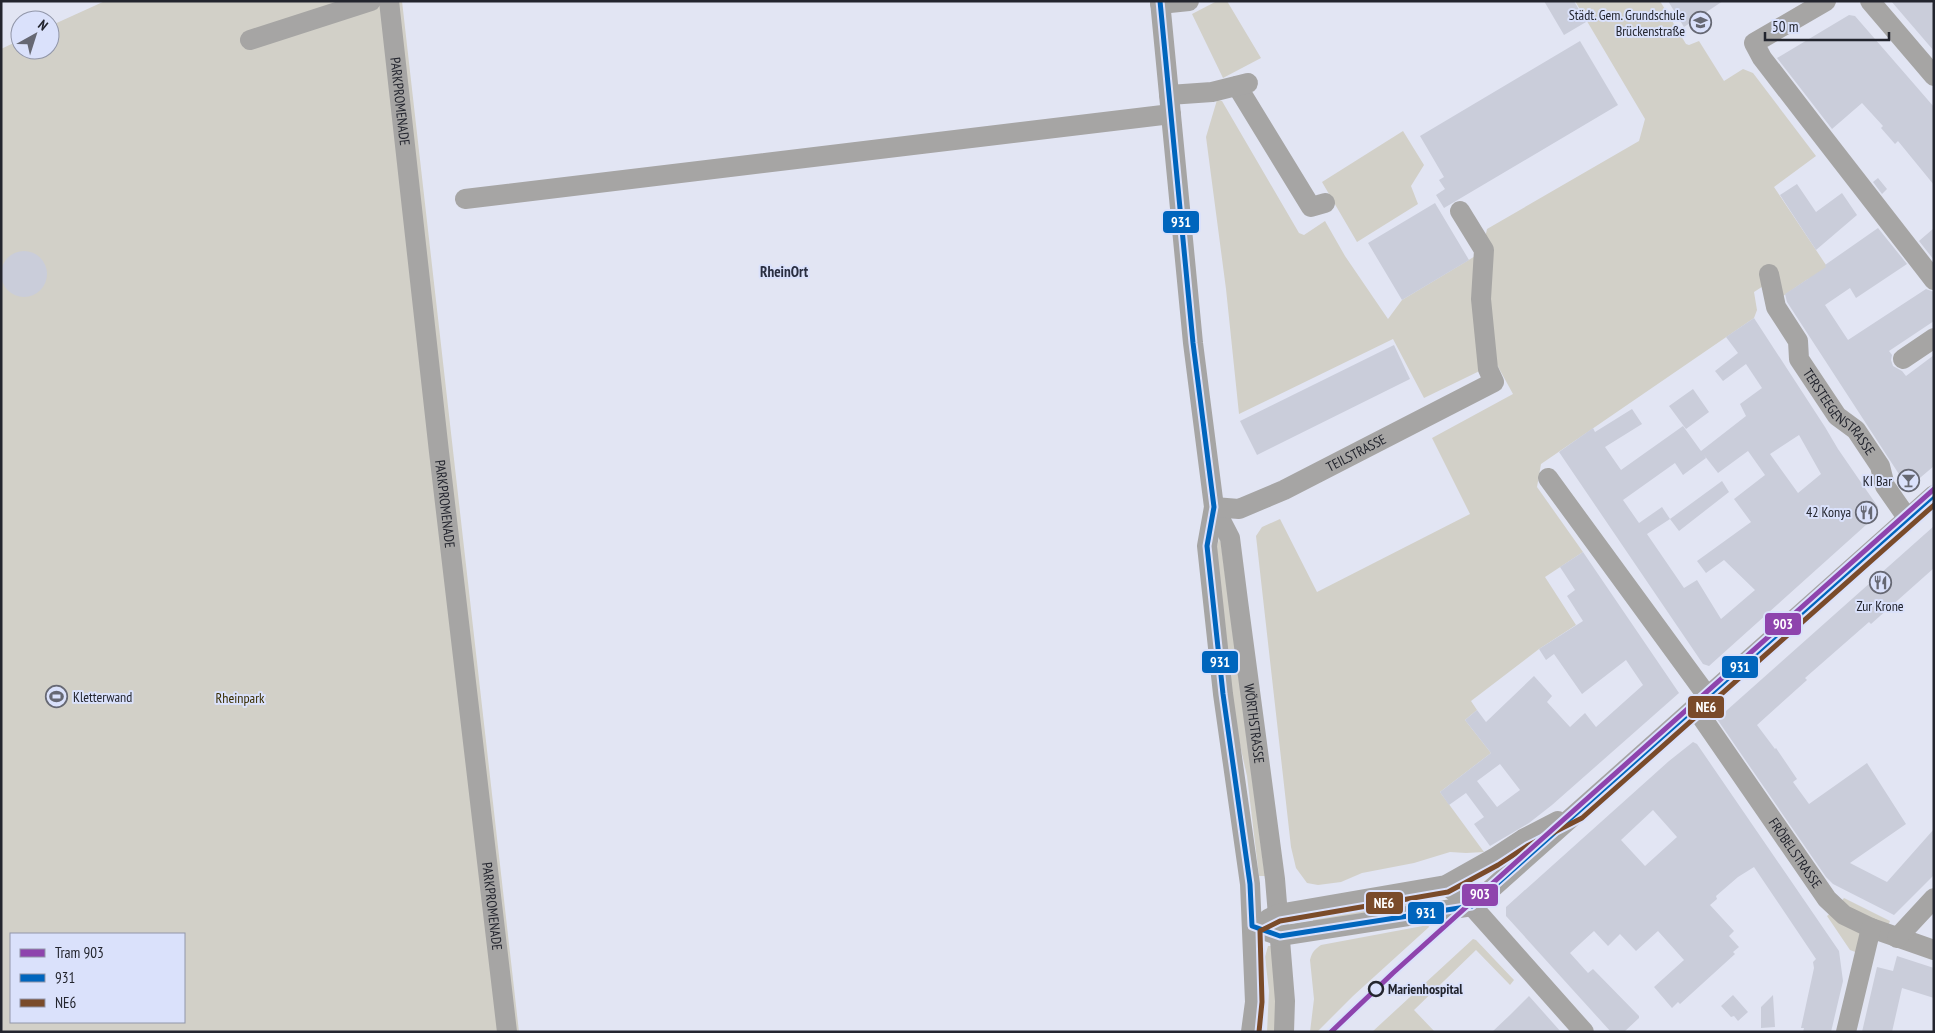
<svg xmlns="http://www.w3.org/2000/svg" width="1935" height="1033" viewBox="0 0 1935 1033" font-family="'PT Sans Narrow',sans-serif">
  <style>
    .green { fill: #d2d0c8; fill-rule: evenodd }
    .building { fill: #cacdda; fill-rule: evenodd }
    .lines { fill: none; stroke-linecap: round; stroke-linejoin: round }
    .minor { stroke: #a6a5a4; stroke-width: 20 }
    .bus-1-casing { stroke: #dae1fb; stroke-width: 9 }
    .bus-2-casing { stroke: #dae1fb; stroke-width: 9 }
    .bus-1 { stroke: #0065bd; stroke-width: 5 }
    .bus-2 { stroke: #7a4b2a; stroke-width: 5 }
    .tram-1-casing { stroke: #dae1fb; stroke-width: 9 }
    .tram-1 { stroke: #8e44ad; stroke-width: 5 }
    .stop-dot { fill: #dae1fb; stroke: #23252e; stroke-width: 2.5 }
    .labels { text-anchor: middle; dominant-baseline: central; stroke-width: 4; stroke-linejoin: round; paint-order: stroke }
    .poi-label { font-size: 14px; fill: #23252e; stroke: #dae1fb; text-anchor: end }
    .street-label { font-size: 14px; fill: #23252e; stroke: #dae1fb }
    .park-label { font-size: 14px; fill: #382c00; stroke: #dae1fb }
    .stop-label { font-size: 14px; font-weight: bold; fill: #23252e; stroke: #dae1fb; text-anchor: start }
    .neighbourhood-label { font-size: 15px; font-weight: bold; fill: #292e41; stroke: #dae1fb }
    .line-badge { stroke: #dae1fb; stroke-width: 2 }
    .badge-label { font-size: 14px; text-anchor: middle; font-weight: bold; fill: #fff }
  </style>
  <rect width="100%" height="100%" fill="#e2e5f3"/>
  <path class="green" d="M105,1H402L519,1032H1V49L20,40V50H50V26ZM11,934H184V1022H11Z
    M1217,1H1227L1261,58L1223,78L1192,14Z
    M1575,1H1660L1686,44L1689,45L1699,41L1724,81L1743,69L1753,73L1816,156L1774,187L1826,265L1846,277L1808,279L1783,296L1771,281L1754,292L1757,310L1754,318L1541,464L1537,487L1583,552L1545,577L1576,625L1539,649L1471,701L1477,710L1465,720L1491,753L1440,792L1484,852L1466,853L1450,852L1414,863L1362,873L1341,882L1318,885L1307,883L1296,868L1291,847L1256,536L1262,527L1280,519L1317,592L1470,514L1432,438L1513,394L1496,363L1424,398L1393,339L1239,414L1226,289L1206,137L1217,100L1222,101L1299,233L1304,235L1325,221L1345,256L1388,319L1402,300L1482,252L1487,229L1639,141L1645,119Z
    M1403,131L1424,165L1411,186L1418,204L1357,242L1322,182Z
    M1220,536L1265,876H1259L1247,776L1235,723L1215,552Z
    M1424,897V903L1313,923V918Z
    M1844,898L1890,921L1888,926L1839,904Z
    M1832,912L1860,932L1858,953L1850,950L1827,916Z
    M1428,925L1429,927L1353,996L1317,1032H1310L1314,999L1310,960C1312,952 1315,949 1321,945Z
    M1473,939L1476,940L1514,980L1510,985L1476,950L1414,1010L1435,1032H1372Z
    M1268,946H1271L1276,990V1032H1267L1269,991L1265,957Z"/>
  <path class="building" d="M1544,1H1574L1586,22L1564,35Z
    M1668,1H1723L1684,27Z
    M1891,1H1930L1934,6V51Z
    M1849,15L1855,16L1934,107V185L1898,141L1895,144L1881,128L1883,126L1862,103L1832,129L1777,58Z
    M1580,41L1618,105L1444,208L1436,195L1445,189L1439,180L1444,177L1420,136Z
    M1878,178L1887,189L1882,194L1873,182Z
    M1797,184L1816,212L1842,193L1857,215L1816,250L1780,195Z
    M1435,203L1469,260L1402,300L1368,243Z
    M1878,228L1907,264L1856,298L1850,288L1825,305L1848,340L1926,289L1934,292V321L1889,351L1892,355L1891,360L1893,366L1902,371L1906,376L1934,355V466L1908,488L1787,302L1785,294L1826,267L1825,265Z
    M1934,228V260L1919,241Z
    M1 274a23 23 0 1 1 46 0a23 23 0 1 1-46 0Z
    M1754,318L1825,427L1838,449L1878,507L1876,516L1709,666L1703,664L1559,452L1593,428L1595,432L1632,409L1642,424L1605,447L1621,470L1683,426L1701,451L1746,416L1740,404L1762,388L1746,364L1723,381L1715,371L1738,353L1726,337ZM1799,435L1821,474L1798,493L1770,454ZM1748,451L1765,475L1734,499L1751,522L1697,561L1706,573L1724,560L1755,590L1721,619L1697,580L1684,588L1647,534L1670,519L1662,507L1639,523L1623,500L1675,463L1683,475L1706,458L1704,455L1718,473Z
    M1394,345L1410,379L1257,455L1240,421Z
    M1693,389L1709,412L1686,429L1669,406Z
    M1722,481L1729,492L1679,531L1670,519Z
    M1934,526V568L1871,624L1869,622L1805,678L1807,680L1757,725L1775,749L1776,748L1797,779L1793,782L1809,804L1867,763L1906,824L1850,863L1887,882L1934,829V875L1894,915L1833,884L1826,877L1717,719Z
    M1583,552L1679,693L1552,805L1529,823L1490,846L1474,824L1484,817L1466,793L1449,805L1440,792L1491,753L1465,720L1477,710L1486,722L1534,676L1552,696L1547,702L1570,727L1585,713L1596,727L1643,685L1626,660L1582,694L1554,654L1546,660L1539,649L1583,621L1567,596L1575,590L1560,567ZM1500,764L1520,790L1497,807L1477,781Z
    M1693,742L1697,744L1839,951L1843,981L1831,1032H1803L1804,1028H1801L1814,968L1813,962L1816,959L1754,867L1738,877L1716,896L1717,899L1710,905L1734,931L1729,936L1739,947L1733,952L1735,954L1680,1004L1678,1002L1672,1008L1654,987L1684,960L1658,931L1636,951L1620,934L1608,946L1594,931L1570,953L1588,973L1593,969L1639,1016V1018L1624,1032H1611L1506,916V907L1669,761ZM1653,810L1677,837L1645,866L1621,840Z
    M1897,956L1934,968V998L1902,988L1892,1032H1862L1877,967L1893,971Z
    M1733,995L1748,1012L1738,1021L1734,1016L1731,1017L1721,1006Z
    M1773,995L1775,1027L1761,1028V1007Z
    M1529,996L1561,1032H1492L1510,1015Z"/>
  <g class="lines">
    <g class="minor">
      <path id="s1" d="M389,1L439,452L507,1032"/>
      <path d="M1160,1L1193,343L1214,507L1207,546L1223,694L1250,884L1255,1002L1251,1032"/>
      <path d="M1826,1L1754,43L1762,58L1816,128L1934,280"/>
      <path d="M1870,1L1934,76"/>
      <path d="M1160,4L1189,1"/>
      <path d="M250,40L371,1"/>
      <path d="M1237,86L1311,207L1325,203"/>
      <path d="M1169,95L1212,92L1248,83"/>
      <path d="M465,199L1171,114"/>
      <path id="s2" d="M1769,274L1776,307L1798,341L1799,359L1837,416L1856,430L1880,466L1885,486L1908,519"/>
      <path d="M1903,359L1934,338"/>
      <path d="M1548,478L1708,697"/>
      <path id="s3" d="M1214,507L1230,538L1238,601L1275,879L1285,1001L1284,1032"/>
      <path id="s4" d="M1214,507L1239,509L1284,490L1494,382L1488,369L1481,299L1484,250L1460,211"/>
      <path id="s5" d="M1696,709L1827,899L1844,915L1871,928L1934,950"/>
      <path d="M1446,885L1472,906L1584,1032"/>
      <path d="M1268,919L1278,914L1446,885L1494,858L1523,839L1558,821"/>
      <path d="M1252,926L1280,936L1472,906L1934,495"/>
      <path d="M1897,938L1934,898"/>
      <path d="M1846,1032L1871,928"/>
    </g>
    <defs>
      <path id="bus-1" d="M1160,1L1193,343L1214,507L1207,546L1223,694L1250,884L1252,926L1280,936L1472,906L1934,495"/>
      <path id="bus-2" d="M1259,1032L1262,1002L1260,931L1280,921L1448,892L1498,865L1527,846L1582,818L1934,505"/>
    </defs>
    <use href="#bus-1" class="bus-1-casing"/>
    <use href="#bus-2" class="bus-2-casing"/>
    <use href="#bus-1" class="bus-1"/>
    <use href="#bus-2" class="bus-2"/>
    <defs>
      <path id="tram-1" d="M1331,1032L1393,973L1534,846L1934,489"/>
    </defs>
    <use href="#tram-1" class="tram-1-casing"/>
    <use href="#tram-1" class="tram-1"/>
  </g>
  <defs>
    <symbol id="school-ring" viewBox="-11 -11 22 22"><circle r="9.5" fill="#dae1fb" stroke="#666873" stroke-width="1.5"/><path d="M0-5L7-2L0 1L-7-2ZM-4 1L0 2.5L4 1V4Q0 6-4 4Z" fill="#666873"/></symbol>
    <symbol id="bar-ring" viewBox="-11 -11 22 22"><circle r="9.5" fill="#dae1fb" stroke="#666873" stroke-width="1.5"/><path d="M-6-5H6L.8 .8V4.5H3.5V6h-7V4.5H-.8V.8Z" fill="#666873"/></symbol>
    <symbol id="restaurant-ring" viewBox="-11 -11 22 22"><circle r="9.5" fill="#dae1fb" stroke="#666873" stroke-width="1.5"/><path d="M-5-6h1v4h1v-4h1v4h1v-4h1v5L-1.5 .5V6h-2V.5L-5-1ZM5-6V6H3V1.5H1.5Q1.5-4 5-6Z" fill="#666873"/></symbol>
    <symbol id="stadium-ring" viewBox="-11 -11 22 22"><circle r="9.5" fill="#dae1fb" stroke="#666873" stroke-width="1.5"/><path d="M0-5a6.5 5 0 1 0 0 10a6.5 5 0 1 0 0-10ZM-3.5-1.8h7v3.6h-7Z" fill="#666873"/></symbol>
  </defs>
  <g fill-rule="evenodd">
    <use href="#school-ring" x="1688" y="10" width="25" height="25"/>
    <use href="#bar-ring" x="1896" y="468" width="25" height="25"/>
    <use href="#restaurant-ring" x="1854" y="500" width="25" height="25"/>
    <use href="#restaurant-ring" x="1868" y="570" width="25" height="25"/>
    <use href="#stadium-ring" x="44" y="684" width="25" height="25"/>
  </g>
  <circle class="stop-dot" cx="1376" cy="989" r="7"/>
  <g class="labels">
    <g class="poi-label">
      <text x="1685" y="15">Städt. Gem. Grundschule<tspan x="1685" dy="16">Brückenstraße</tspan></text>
      <text x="1892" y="481">KI Bar</text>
      <text x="1851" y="512">42 Konya</text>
      <text x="1880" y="606" text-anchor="middle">Zur Krone</text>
      <text x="73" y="697" text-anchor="start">Kletterwand</text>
    </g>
    <g class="street-label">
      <text stroke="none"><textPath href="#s1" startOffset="101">PARKPROMENADE</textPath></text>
      <text stroke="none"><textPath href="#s2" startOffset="159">TERSTEEGENSTRASSE</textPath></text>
      <text stroke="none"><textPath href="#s4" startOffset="155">TEILSTRASSE</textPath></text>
      <text stroke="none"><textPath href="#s1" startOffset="506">PARKPROMENADE</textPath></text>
      <text stroke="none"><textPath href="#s3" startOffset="222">WÖRTHSTRASSE</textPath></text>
      <text stroke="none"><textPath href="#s5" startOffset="175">FRÖBELSTRASSE</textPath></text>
      <text stroke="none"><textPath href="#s1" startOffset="911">PARKPROMENADE</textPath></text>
    </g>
    <g class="park-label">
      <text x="240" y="698">Rheinpark</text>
    </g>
    <g class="stop-label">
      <text x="1388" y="989">Marienhospital</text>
    </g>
    <g class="neighbourhood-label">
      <text x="784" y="271">RheinOrt</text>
    </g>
  </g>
  <g class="line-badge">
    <rect x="1162" y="210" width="38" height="24" rx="5" fill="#0065bd"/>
    <rect x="1764" y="612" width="38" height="24" rx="5" fill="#8e44ad"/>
    <rect x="1201" y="650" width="38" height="24" rx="5" fill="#0065bd"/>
    <rect x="1721" y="655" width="38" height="24" rx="5" fill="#0065bd"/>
    <rect x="1687" y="695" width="38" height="24" rx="5" fill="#7a4b2a"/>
    <rect x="1461" y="883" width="38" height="24" rx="5" fill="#8e44ad"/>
    <rect x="1365" y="891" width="39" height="24" rx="5" fill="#7a4b2a"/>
    <rect x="1407" y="901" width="38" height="24" rx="5" fill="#0065bd"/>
  </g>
  <g class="badge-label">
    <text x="1181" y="227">931</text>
    <text x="1783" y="629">903</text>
    <text x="1220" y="667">931</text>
    <text x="1740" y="672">931</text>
    <text x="1706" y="712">NE6</text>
    <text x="1480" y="899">903</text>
    <text x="1384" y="908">NE6</text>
    <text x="1426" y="918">931</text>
  </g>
  <rect width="1935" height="1033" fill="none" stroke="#23252e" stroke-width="5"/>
  <rect x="10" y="933" width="175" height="90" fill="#dae1fb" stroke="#9196a9"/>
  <rect x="20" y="949" width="25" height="8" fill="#8e44ad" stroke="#9196a9"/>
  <text x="55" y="958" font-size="15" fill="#23252e">Tram 903</text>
  <rect x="20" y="974" width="25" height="8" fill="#0065bd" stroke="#9196a9"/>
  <text x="55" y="983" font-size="15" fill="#23252e">931</text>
  <rect x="20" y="999" width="25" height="8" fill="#7a4b2a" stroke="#9196a9"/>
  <text x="55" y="1008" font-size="15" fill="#23252e">NE6</text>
  <g transform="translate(35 35) rotate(39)"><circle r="24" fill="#dae1fb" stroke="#9196a9"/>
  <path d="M0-4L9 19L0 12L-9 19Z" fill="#666873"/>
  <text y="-8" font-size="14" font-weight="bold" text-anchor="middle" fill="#23252e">N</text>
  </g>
  <path d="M1765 32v8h124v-8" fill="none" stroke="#23252e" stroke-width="2.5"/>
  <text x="1772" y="32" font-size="15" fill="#23252e" stroke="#dae1fb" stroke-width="4" paint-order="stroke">50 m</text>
</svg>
